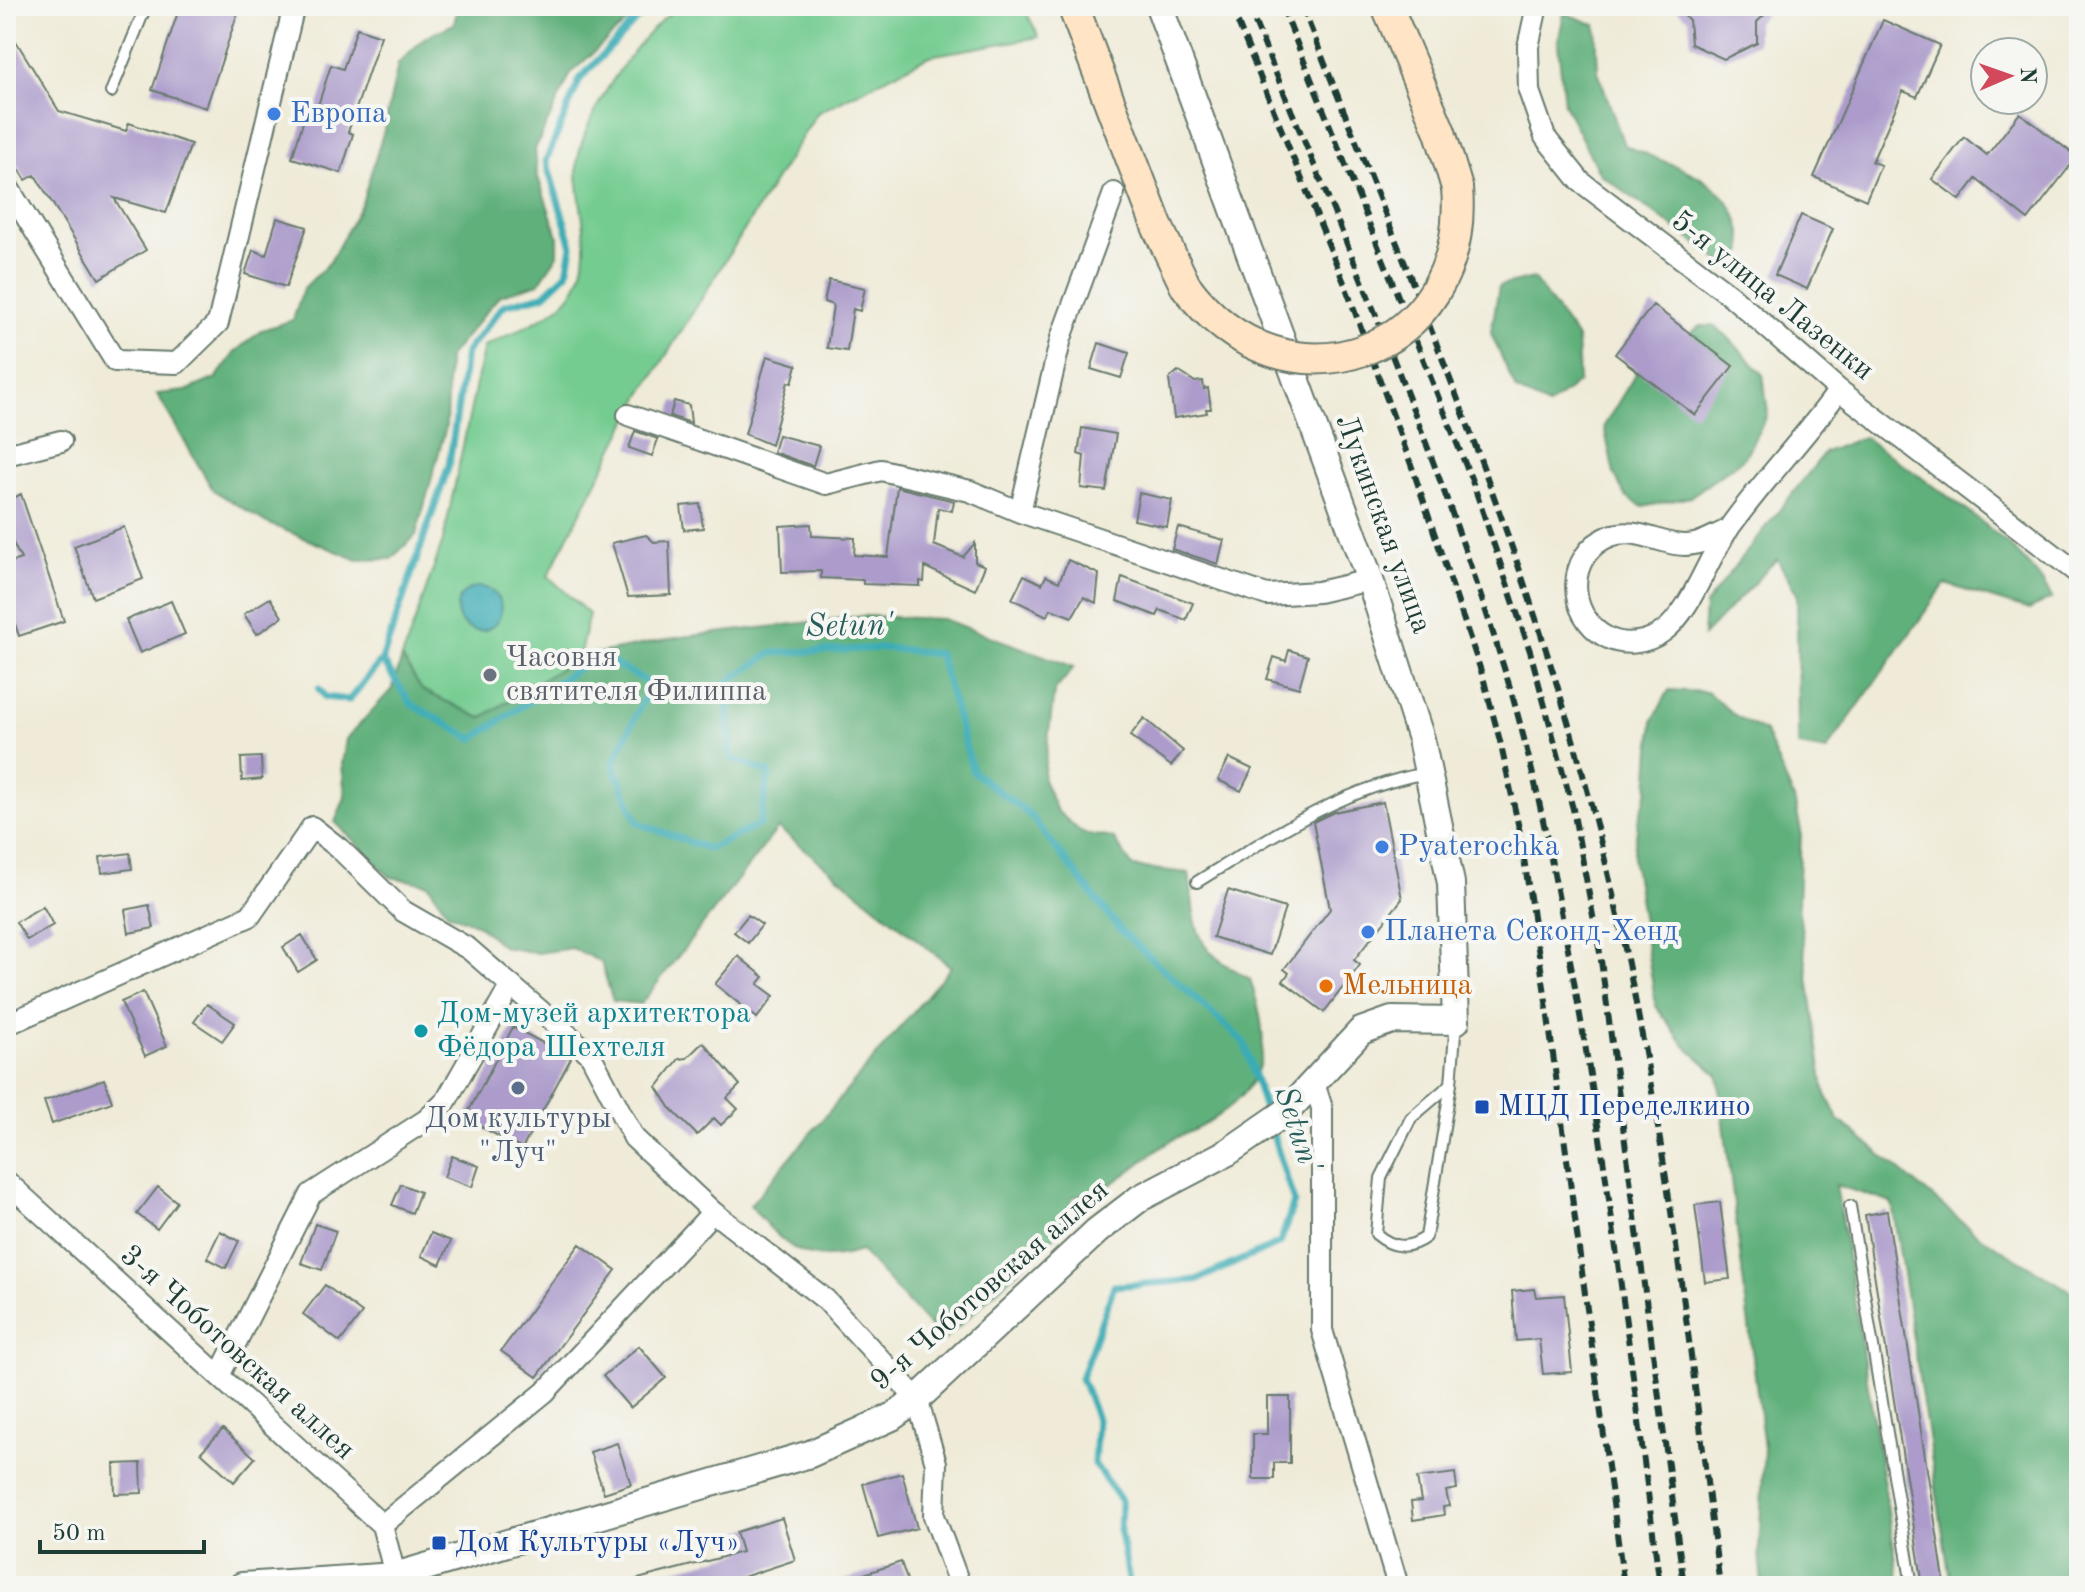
<svg xmlns="http://www.w3.org/2000/svg" width="2085" height="1592" viewBox="0 0 2085 1592" font-family="'Old Standard TT',serif">
  <style>
    .green { fill: #75cc91; stroke: #4a8462; stroke-width: 2 }
    .forest { fill: #60b07b; stroke: #407658; stroke-width: 2 }
    .water { fill: #3bacb5; stroke: #2d7474; stroke-width: 2 }
    .lines { fill: none; stroke-linecap: round; stroke-linejoin: round }
    .stream { stroke: #3bacb5; stroke-width: 7 }
    .building { fill: #ac9bcb }
    .service-casing { stroke: #687a6d; stroke-width: 14 }
    .minor-casing { stroke: #687a6d; stroke-width: 24 }
    .tertiary-casing { stroke: #687a6d; stroke-width: 30 }
    .secondary-casing { stroke: #687a6d; stroke-width: 34 }
    .service { stroke: #fff; stroke-width: 10 }
    .minor { stroke: #fff; stroke-width: 20 }
    .tertiary { stroke: #fff; stroke-width: 26 }
    .secondary { stroke: #ffe4c6; stroke-width: 30 }
    .rail { stroke: #1f3d34; stroke-width: 6; stroke-dasharray: 12 6; stroke-linecap: butt }
    .secondary-bridge-casing { stroke: #687a6d; stroke-width: 34; stroke-linecap: butt }
    .secondary-bridge { stroke: #ffe4c6; stroke-width: 30 }
    .shop-dot { fill: #3f7fe0; stroke: #f6f6f2; stroke-width: 3 }
    .worship-dot { fill: #6b7280; stroke: #f6f6f2; stroke-width: 3 }
    .food-dot { fill: #e8710a; stroke: #f6f6f2; stroke-width: 3 }
    .culture-dot { fill: #0f9aa8; stroke: #f6f6f2; stroke-width: 3 }
    .service-dot { fill: #5c6f8a; stroke: #f6f6f2; stroke-width: 3 }
    .transit-dot { fill: #1a4fb4; stroke: #f6f6f2; stroke-width: 3 }
    .labels { text-anchor: middle; dominant-baseline: central; stroke-width: 8; stroke-linejoin: round; paint-order: stroke }
    .shop-label { font-size: 30px; fill: #366cbe; stroke: #f6f6f2; text-anchor: start }
    .street-label { font-size: 30px; fill: #1f3d34; stroke: #f6f6f2 }
    .worship-label { font-size: 30px; fill: #5b616d; stroke: #f6f6f2; text-anchor: start }
    .food-label { font-size: 30px; fill: #c56008; stroke: #f6f6f2; text-anchor: start }
    .culture-label { font-size: 30px; fill: #0d838f; stroke: #f6f6f2; text-anchor: start }
    .transit-label { font-size: 30px; fill: #164399; stroke: #f6f6f2; text-anchor: start }
    .service-label { font-size: 30px; fill: #4e5e75; stroke: #f6f6f2 }
    .water-label { font-size: 32px; font-style: italic; fill: #275e5b; stroke: #f6f6f2 }
  </style>
  <rect width="100%" height="100%" fill="#f6f6f2"/>
  <filter id="ink" filterUnits="userSpaceOnUse"><feTurbulence type="fractalNoise" baseFrequency=".0125" numOctaves="2"/><feDisplacementMap in="SourceGraphic" scale="16" xChannelSelector="R" yChannelSelector="G"/><feConvolveMatrix kernelMatrix="1 2 1 2 8 2 1 2 1" color-interpolation-filters="sRGB"/></filter>
  <filter id="wash" filterUnits="userSpaceOnUse"><feTurbulence type="fractalNoise" baseFrequency=".006" numOctaves="4" result="noise"/><feDisplacementMap in="SourceGraphic" scale="32" xChannelSelector="R" yChannelSelector="G"/><feGaussianBlur stdDeviation="1.8" result="paint"/><feColorMatrix in="noise" values="0 0 0 0 0 0 0 0 0 0 0 0 0 0 0 0 0 1.4 0 .05"/><feComposite in="paint" operator="in"/></filter>
  <g filter="url(#wash)">
    <rect width="100%" height="100%" fill="#efebd8"/>
    <path class="green" d="M680,6H1023L1039,37L929,56L817,113L639,399L548,576L589,614L579,657L481,718L422,690L402,658L443,541L484,346C510,334 556,316 572,293C597,256 579,213 577,173C575,124 639,32 680,6Z"/>
    <path class="forest" d="M458,6H644L571,73L535,149L537,174L558,237V255L539,283L499,296L448,358L446,427L416,535L391,559L358,560L267,523L213,490L157,394L186,391L216,378L236,351L262,330L293,320L303,289L330,262L362,203L384,130L398,64L424,38L454,24Z
      M1564,13L1596,25L1598,71L1624,145C1679,170 1742,178 1743,251L1729,267L1600,174L1564,104L1558,43Z
      M1533,278L1577,338L1579,382L1548,406L1516,390L1491,333L1499,286Z
      M1700,326H1713L1725,334L1763,374L1768,414L1744,458L1690,497L1643,507L1626,497L1614,474L1604,426L1638,370Z
      M1864,437C1918,477 2023,540 2052,598L2029,610L1945,584L1826,751L1798,746L1797,594L1777,559L1703,636L1705,605L1825,452Z
      M864,616L943,619L1074,667L1054,692L1043,780L1057,811L1082,833L1113,838L1133,867L1189,873C1197,934 1192,948 1250,979C1272,1045 1270,1086 1205,1124C1195,1131 1183,1134 1172,1140C1150,1154 1130,1173 1108,1186C1098,1192 1084,1194 1073,1197L1061,1230L943,1341L861,1251C805,1268 785,1247 750,1205L951,967L778,828L641,1004L613,1001L601,962L572,948L538,953L503,947L478,925L448,913L428,884L390,877L335,822L345,797L342,764L346,739L392,689L402,658L422,690L481,718L579,657L681,637Z
      M1669,690L1707,692L1733,714L1765,732L1794,799L1801,831L1798,905L1824,1090L1838,1119L1978,1235L2079,1296V1586H1951L1892,1203L1836,1185L1900,1586H1762L1759,1550L1764,1448L1718,1075L1685,1046L1656,1006L1633,858L1638,821L1648,790L1653,720Z"/>
    <path class="water" d="M457 609a22 22 0 1 1 44 0a22 22 0 1 1-44 0Z"/>
    <g class="lines">
      <path class="stream" d="M657,6L637,19L580,79L546,161L572,246L567,273L544,295L504,305L466,352L449,465L382,660L411,704L473,739L598,655L651,684L613,764L638,823L709,849L760,824L769,773L731,758L726,683L772,653L887,648L939,654L973,772L1029,814L1121,931L1244,1042L1294,1202L1280,1243L1196,1280L1114,1286L1081,1378L1097,1419L1094,1464L1121,1500L1120,1533L1130,1586
        M319,689L325,697L349,700L382,660"/>
    </g>
    <g id="blocks">
      <path class="building" d="M180,6H240L206,108L152,90Z
        M1673,6H1774L1757,22V43L1724,59L1691,44L1689,20Z
        M1883,20L1940,45L1917,97L1903,91L1872,162L1881,165L1866,200L1814,177Z
        M6,25L59,111L126,131L129,123L191,144L166,213L114,198L146,250L99,279L35,175L26,180L6,148Z
        M357,28L381,36L348,132L353,134L341,173L292,158L304,119L313,121L331,65L343,69Z
        M2020,113L2077,157L2028,220L1976,179L1960,200L1932,179L1964,137L1987,155Z
        M1801,215L1833,229L1807,289L1775,275Z
        M277,218L307,227L286,287L245,274L253,250L266,255Z
        M829,280L865,288L860,311L853,309L847,351L827,348L833,305L824,302Z
        M1653,305L1733,366L1695,415L1615,354Z
        M1099,343L1129,353L1121,378L1091,369Z
        M767,356L797,365L792,383L788,382L771,445L745,434Z
        M1178,371L1195,382L1203,381L1204,389L1208,388L1211,409H1206L1207,413L1174,418L1169,379Z
        M674,401L689,405L691,423L670,416Z
        M1082,428L1116,434L1106,491L1081,488L1084,456L1078,454Z
        M635,431L658,439L652,456L629,448Z
        M778,435L819,446L813,466L773,452Z
        M897,487L954,501L952,511L938,508L934,545L963,557L975,543V562L985,566L975,590L925,567L924,582L920,581V586L863,584V580L821,578V571L782,572L780,526L811,524L812,536L855,538L854,555L888,557Z
        M1139,493L1172,500L1167,527L1134,520Z
        M21,494L64,621L19,636L6,597V564L21,559L6,529V502Z
        M700,504L703,528L684,530L681,506Z
        M124,527L143,579L93,598L74,546Z
        M1178,527L1224,540L1218,564L1172,549Z
        M646,535L654,542L669,541L671,595L628,597L612,543Z
        M1068,560L1099,574L1096,603L1084,597L1072,617L1051,609L1047,616L1012,599L1024,575L1042,584L1046,576L1059,582Z
        M1122,577L1193,603L1186,620L1160,610L1157,616L1117,601Z
        M270,598L282,617L257,634L244,614Z
        M171,601L185,634L140,653L126,620Z
        M1289,650L1308,656L1299,688L1267,679L1274,657L1286,661Z
        M1144,718L1183,751L1171,766L1130,736Z
        M261,757L262,779L242,781L241,758Z
        M1229,758L1252,769L1241,791L1218,780Z
        M1383,802L1402,899L1354,960L1360,965L1324,1012L1283,981L1289,973L1284,969L1330,909L1313,822L1334,812Z
        M130,853L132,869L102,873L100,857Z
        M1228,890L1285,908L1270,955L1213,937Z
        M149,905L154,928L129,933L125,910Z
        M43,906L53,925L27,940L16,922Z
        M748,915L762,925L748,943L734,932Z
        M302,935L317,960L298,972L283,947Z
        M738,956L764,977L758,984L774,996L757,1018L715,984Z
        M143,992L167,1046L145,1056L121,1002Z
        M207,1004L235,1023L222,1041L194,1022Z
        M513,1027L571,1058L522,1149L465,1118Z
        M703,1042L740,1085L727,1098L738,1109L721,1125L714,1118L697,1135L672,1110L657,1087L679,1059L687,1058Z
        M104,1079L112,1102L52,1124L44,1101Z
        M452,1156L479,1166L472,1187L444,1177Z
        M401,1184L420,1192L412,1213L392,1205Z
        M158,1187L177,1202L157,1229L137,1214Z
        M1720,1202L1730,1279L1705,1282L1695,1205Z
        M1887,1211L1945,1586H1923L1865,1215Z
        M315,1224L336,1231L322,1270L301,1263Z
        M220,1231L239,1241L226,1268L207,1258Z
        M431,1233L451,1241L440,1265L421,1256Z
        M580,1244L616,1270L537,1377L501,1351Z
        M325,1285L362,1313L340,1342L303,1314Z
        M1534,1289L1536,1297L1564,1295L1572,1372L1543,1374L1539,1339L1516,1341L1512,1291Z
        M639,1346L666,1378L630,1408L603,1376Z
        M1267,1397H1290V1463H1274V1479H1253V1434H1267Z
        M223,1429L255,1458L234,1482L201,1452Z
        M617,1443L631,1484L604,1493L590,1452Z
        M141,1463L142,1493L115,1494L114,1464Z
        M902,1473L917,1528L878,1538L863,1484Z
        M1455,1473L1457,1489L1446,1491L1449,1506L1443,1507L1444,1515L1413,1520L1411,1502L1421,1501L1417,1478Z
        M782,1518L795,1560L725,1583L726,1586H635L634,1580L742,1552L736,1532Z
        M901,1562L909,1586H839V1582Z"/>
    </g>
  </g>
  <g filter="url(#ink)">
    <use href="#blocks" fill-opacity="0" stroke="#687a6d" stroke-width="2"/>
    <g class="lines">
      <defs>
        <path id="service" d="M111,92L146,6
          M1197,882C1270,837 1342,788 1427,773
          M1451,1084L1411,1118L1381,1178L1376,1234C1393,1248 1408,1250 1426,1237L1451,1084L1456,1021
          M1850,1206L1912,1586"/>
        <path id="minor" d="M1537,6L1528,47L1529,91L1545,137L1580,181L1730,295L1839,390L2079,574
          M6,184L115,361L177,363L218,323L294,6
          M628,415L826,484L881,470L970,491L1020,512L1267,595L1318,592L1370,580
          M6,455L61,441
          M1020,512L1061,338L1114,193
          M1728,530C1717,534 1705,542 1694,544C1666,550 1640,525 1610,536C1565,554 1566,615 1606,637C1624,647 1648,643 1664,631C1692,610 1708,557 1729,528C1763,480 1805,438 1839,390
          M6,1025L250,916L312,827L340,849L403,911L469,949L590,1054L634,1138L713,1212L826,1300L917,1399L936,1463L934,1516L960,1586
          M1313,1080L1322,1108V1330L1398,1586
          M6,1181L382,1525L398,1586
          M220,1374L311,1194L426,1120L446,1101L511,985
          M382,1525L545,1392L713,1212"/>
        <path id="tertiary" d="M242,1586L395,1576L810,1454L892,1417L917,1399L1097,1231L1140,1198L1228,1152L1286,1112L1361,1031L1392,1020L1456,1021L1451,883L1421,739L1370,580L1159,6"/>
        <path id="secondary" d="M1073,6L1157,226L1185,285
          M1387,6L1440,132L1457,188"/>
      </defs>
      <use href="#service" class="service-casing"/>
      <use href="#minor" class="minor-casing"/>
      <use href="#tertiary" class="tertiary-casing"/>
      <use href="#secondary" class="secondary-casing"/>
      <use href="#service" class="service"/>
      <use href="#minor" class="minor"/>
      <use href="#tertiary" class="tertiary"/>
      <use href="#secondary" class="secondary"/>
      <path class="rail" d="M1231,6L1345,285L1413,470L1483,677L1500,741L1520,833L1544,987L1624,1586
        M1248,6C1338,224 1434,442 1504,668C1534,764 1553,866 1571,965C1609,1171 1633,1379 1660,1586
        M1282,6L1474,486L1530,651L1573,809L1600,953L1684,1586
        M1302,6C1405,267 1517,525 1589,797C1657,1052 1687,1324 1720,1586"/>
      <defs>
        <path id="secondary-bridge" d="M1185,285C1284,422 1471,354 1457,188"/>
      </defs>
      <use href="#secondary-bridge" class="secondary-bridge-casing"/>
      <use href="#secondary-bridge" class="secondary-bridge"/>
    </g>
  </g>
  <g class="shop-dot">
    <circle cx="274" cy="114" r="8"/>
    <circle cx="1382" cy="847" r="8"/>
    <circle cx="1368" cy="932" r="8"/>
  </g>
  <circle class="worship-dot" cx="490" cy="675" r="8"/>
  <circle class="food-dot" cx="1326" cy="986" r="8"/>
  <circle class="culture-dot" cx="421" cy="1031" r="8"/>
  <circle class="service-dot" cx="518" cy="1088" r="8"/>
  <g class="transit-dot">
    <rect x="1474" y="1099" width="16" height="16" rx="4"/>
    <rect x="431" y="1535" width="16" height="16" rx="4"/>
  </g>
  <g class="labels">
    <g class="shop-label">
      <text x="290" y="114">Европа</text>
      <text x="1398" y="847">Pyaterochka</text>
      <text x="1384" y="932">Планета Секонд-Хенд</text>
    </g>
    <g class="street-label">
      <text transform="translate(1772 296) rotate(39)">5-я улица Лазенки</text>
      <text transform="translate(1383 524) rotate(70)">Лукинская улица</text>
      <text transform="translate(990 1286) rotate(-41)">9-я Чоботовская аллея</text>
      <text transform="translate(237 1353) rotate(42)">3-я Чоботовская аллея</text>
    </g>
    <g class="worship-label">
      <text x="506" y="658">Часовня<tspan x="506" dy="34">святителя Филиппа</tspan></text>
    </g>
    <g class="food-label">
      <text x="1342" y="986">Мельница</text>
    </g>
    <g class="culture-label">
      <text x="437" y="1014">Дом-музей архитектора<tspan x="437" dy="34">Фёдора Шехтеля</tspan></text>
    </g>
    <g class="transit-label">
      <text x="1498" y="1107">МЦД Переделкино</text>
      <text x="455" y="1543">Дом Культуры «Луч»</text>
    </g>
    <g class="service-label">
      <text x="518" y="1119">Дом культуры<tspan x="518" dy="34">"Луч"</tspan></text>
    </g>
    <g class="water-label">
      <text transform="translate(849 627) rotate(-1)">Setun'</text>
      <text transform="translate(1296 1129) rotate(72)">Setun'</text>
    </g>
  </g>
  <rect width="2085" height="1592" fill="none" stroke="#f6f6f2" stroke-width="32"/>
  <g transform="translate(2009 76) rotate(88)"><circle r="38" fill="#f6f6f2" stroke="#a0aca6" stroke-width="2"/>
  <path d="M0-6L14 30L0 20L-14 30Z" fill="#d1495b"/>
  <text y="-12" font-size="22" font-weight="bold" text-anchor="middle" fill="#1f3d34">N</text>
  </g>
  <path d="M40 1540v12h164v-12" fill="none" stroke="#1f3d34" stroke-width="4"/>
  <text x="52" y="1540" font-size="24" fill="#1f3d34" stroke="#f6f6f2" stroke-width="6" paint-order="stroke">50 m</text>
</svg>
